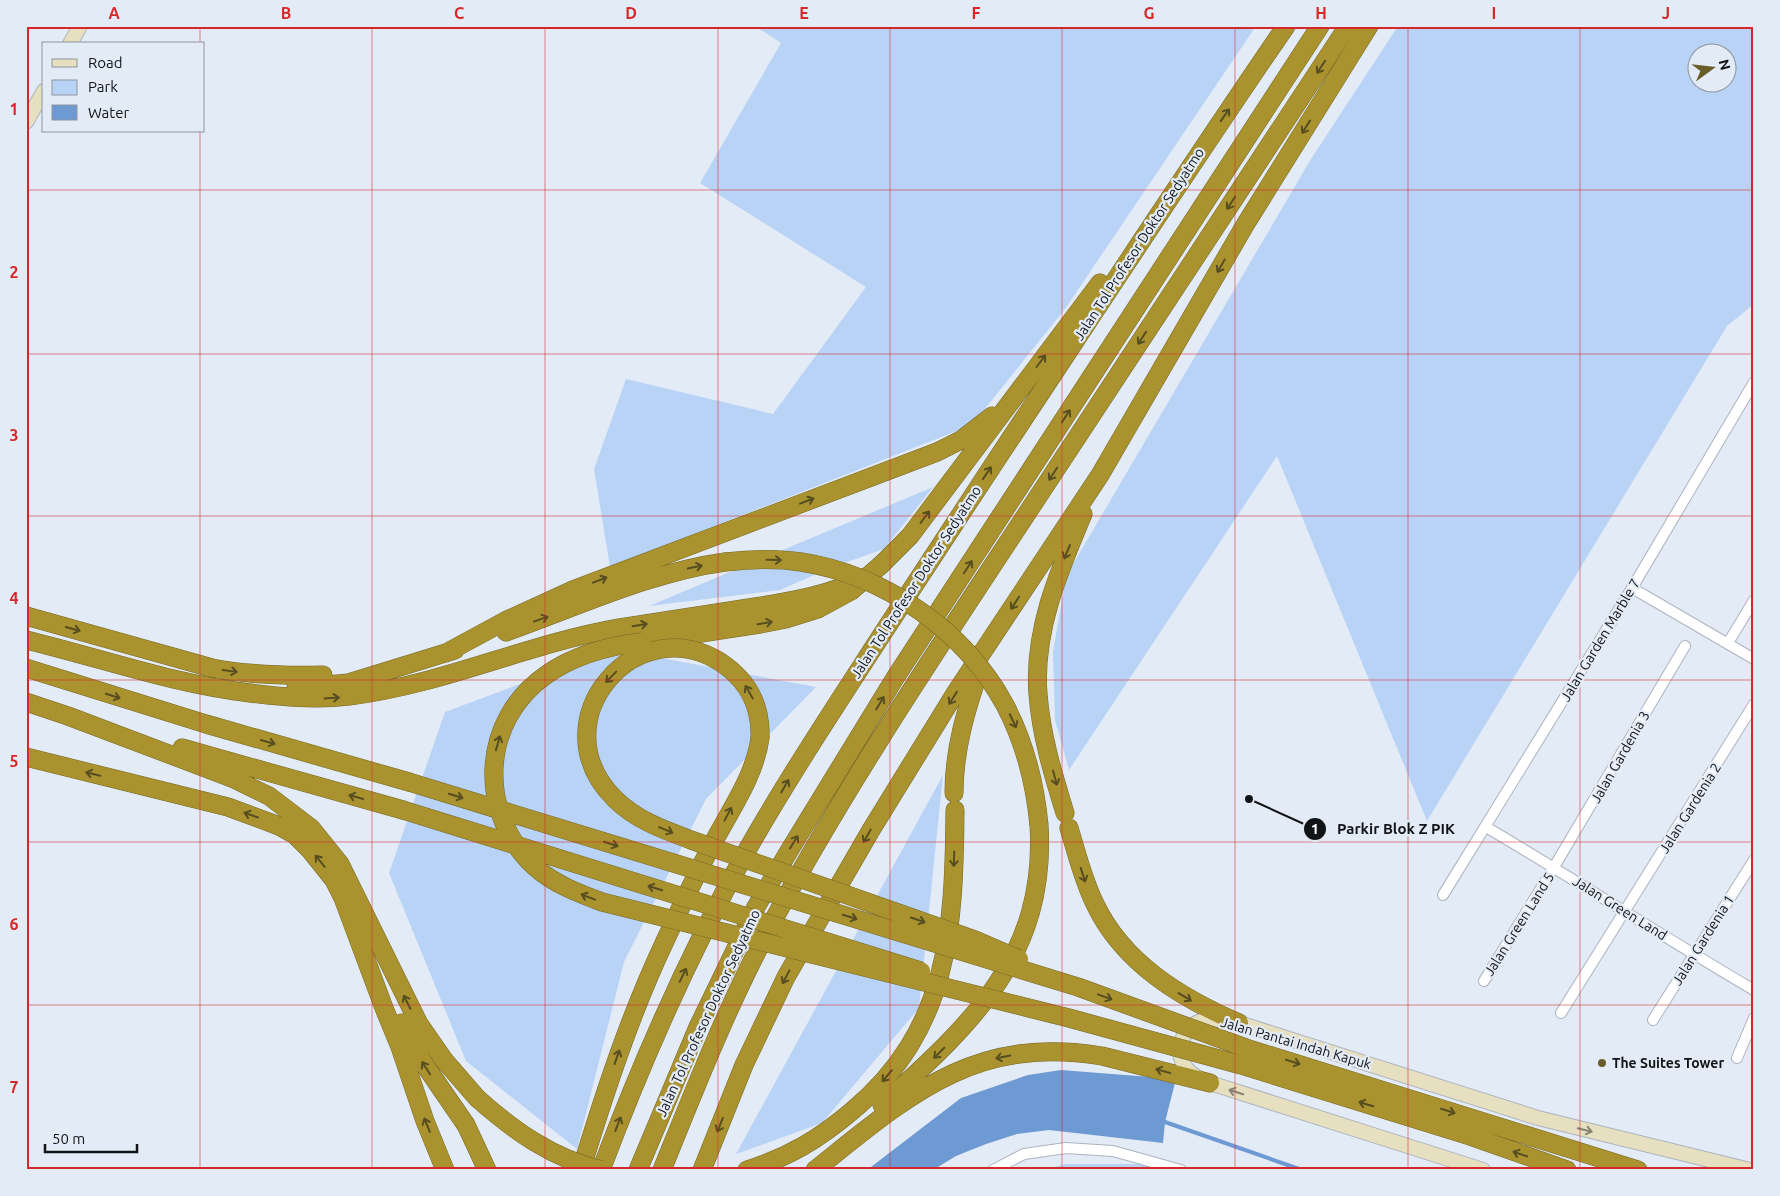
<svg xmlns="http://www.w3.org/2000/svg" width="1780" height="1196" viewBox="0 0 1780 1196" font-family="Ubuntu,sans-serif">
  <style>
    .green { fill: #b9d3f6; fill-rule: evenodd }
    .water { fill: #6e9ad4 }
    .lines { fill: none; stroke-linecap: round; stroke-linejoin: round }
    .stream { stroke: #6e9ad4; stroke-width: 4 }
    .minor-casing { stroke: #acb4bf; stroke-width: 12 }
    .secondary-casing { stroke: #acb4bf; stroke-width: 16 }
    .motorway-casing { stroke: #746726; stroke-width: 19 }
    .minor { stroke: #fff; stroke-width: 10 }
    .secondary { stroke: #e6dfc0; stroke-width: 14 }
    .motorway { stroke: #aa932e; stroke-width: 18 }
    .motorway-bridge-casing { stroke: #746726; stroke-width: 19; stroke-linecap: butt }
    .motorway-bridge { stroke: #aa932e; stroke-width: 18 }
    .oneway { stroke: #564d21 }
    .oneway2 { stroke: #868474 }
    .grid { fill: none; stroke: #d62828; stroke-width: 1; stroke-opacity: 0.55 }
    .poi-dot { fill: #695d2a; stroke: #e3ebf6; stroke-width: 2 }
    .labels { text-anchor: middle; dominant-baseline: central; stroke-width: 4.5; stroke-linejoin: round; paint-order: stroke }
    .street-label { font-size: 14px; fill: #111417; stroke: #e3ebf6 }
    .poi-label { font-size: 14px; font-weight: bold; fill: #111417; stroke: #e3ebf6; text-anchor: start }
    .leader { fill: none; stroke: #111417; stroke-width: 2 }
    .callout-dot { fill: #111417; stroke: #e3ebf6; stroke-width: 2 }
    .mark-label { font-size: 15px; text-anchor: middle; font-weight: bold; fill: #fff }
    .callout-label { font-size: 15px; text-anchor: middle; font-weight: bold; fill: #111417; stroke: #e3ebf6; stroke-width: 4.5; stroke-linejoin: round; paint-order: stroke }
    .neatline { fill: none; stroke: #d62828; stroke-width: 2 }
    .grid-label { font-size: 16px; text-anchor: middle; font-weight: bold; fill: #d62828 }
  </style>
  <rect width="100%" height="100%" fill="#e3ebf6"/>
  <path class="green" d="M755,26H1256L1065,309L972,425L610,567L594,469L626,379L773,414L866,287L700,183L781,43Z
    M1398,26H1754V304L1727,326L1427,821L1277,456L1069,770L1055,720L1053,652L1066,576L1311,159ZM1698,52H1728V82H1698Z
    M933,487L884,549L830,568L780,590L649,606Z
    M613,649L816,687L706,799L624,962L577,1149L466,1061L389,873L445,712Z
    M943,775L919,1008L822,1123L736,1154Z
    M1064,1164H1176L1175,1170H1046Z"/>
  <path class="water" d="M1061,1070L1176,1079L1165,1122L1163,1143L1049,1130L1017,1134L986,1144L956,1156L933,1170H867L961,1098L1028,1075Z"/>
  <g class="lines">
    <path class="stream" d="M1160,1122H1165L1302,1170"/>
    <defs>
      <path id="minor" d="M1632,588L1754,659
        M1728,643L1754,600
        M1486,827C1576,880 1663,937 1754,990
        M1443,895L1632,588L1754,382
        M1484,981L1554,867L1685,646
        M1561,1013L1754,704
        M1653,1020L1754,860
        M1737,1058L1754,1018
        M993,1170L1024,1154L1066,1148L1113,1151L1181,1170"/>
      <path id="secondary" d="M70,44L80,26
        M26,122L44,91
        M1483,1170L1210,1083C1202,1080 1192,1076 1187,1069C1172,1052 1183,1025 1204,1020C1216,1018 1227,1021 1239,1023L1538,1118L1750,1170"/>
      <path id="motorway" d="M26,616L212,668C249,675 286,676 323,675
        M506,632C577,607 651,572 725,562
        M26,640C101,658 173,684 250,693C283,697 316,700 349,696C441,685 527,644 618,628C664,621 710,614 755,607C793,601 833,594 868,576
        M642,642L760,624L786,619L818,609L851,591L882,564L910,536L1100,283
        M446,653L505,621L573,590L937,452L961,440L992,416
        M26,668L206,724L409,782
        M296,688L348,683L455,650
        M26,702L68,716L232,778L269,796L311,828L340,864L419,1024L444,1060L477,1098
        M182,748L403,810
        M26,757L228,807L279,826L295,835L310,850L334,880L343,898L384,1008L400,1047L425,1121L445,1170
        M954,793C954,749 966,710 980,669
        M1065,813C1053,774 1041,735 1038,694C1033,631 1059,571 1083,514
        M1069,828C1077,854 1083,880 1095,904C1123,963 1181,998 1239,1023
        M402,1023L422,1061L466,1125L487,1170
        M1246,1048L1638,1170
        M1241,1065L1470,1136L1567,1170
        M882,1105C971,1024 1047,956 1039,825
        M581,1170C605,1092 630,1015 665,941C680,909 695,876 712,845C729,812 755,776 760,738
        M601,1170C642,1061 689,954 746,852C788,778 835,707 881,636C919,578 957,520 995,462C1092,316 1187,170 1286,26
        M638,1170L698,1027L756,907L789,851L895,678L1320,26
        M662,1170C694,1091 725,1012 765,936C848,780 948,634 1045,486C1146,333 1247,180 1348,26
        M702,1170L744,1065L786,977L871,830L956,692L1100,475L1245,225L1369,26
        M747,1170C789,1157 819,1139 852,1111C950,1029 954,928 955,810
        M815,1170C909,1095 974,1035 1102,1056L1210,1083"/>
    </defs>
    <use href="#minor" class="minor-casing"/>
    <use href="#secondary" class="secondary-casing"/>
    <use href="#motorway" class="motorway-casing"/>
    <use href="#minor" class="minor"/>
    <use href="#secondary" class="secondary"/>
    <use href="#motorway" class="motorway"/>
    <defs>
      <path id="motorway-bridge" d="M725,562C750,559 776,558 801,562C885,575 965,631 1005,705C1025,743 1035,783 1039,825
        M642,642C607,646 574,655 546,675C480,721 477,813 535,867C554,884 578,893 602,902L1069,1018L1241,1065
        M760,738C761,709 750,684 726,666C639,603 536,721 615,799C636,820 664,830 691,840L975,940L1019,959
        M409,782L1078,987L1246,1048
        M403,810L921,971
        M477,1098C514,1131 552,1158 601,1170"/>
    </defs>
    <use href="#motorway-bridge" class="motorway-bridge-casing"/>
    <use href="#motorway-bridge" class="motorway-bridge"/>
  </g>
  <defs><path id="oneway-shaft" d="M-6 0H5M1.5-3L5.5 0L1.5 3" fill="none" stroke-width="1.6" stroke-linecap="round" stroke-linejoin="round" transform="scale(1.25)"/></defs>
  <g class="oneway">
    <use href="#oneway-shaft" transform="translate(1321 67) rotate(123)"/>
    <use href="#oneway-shaft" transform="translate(1225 115) rotate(-55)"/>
    <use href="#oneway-shaft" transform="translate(1306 127) rotate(122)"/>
    <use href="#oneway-shaft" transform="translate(1231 203) rotate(123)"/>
    <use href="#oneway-shaft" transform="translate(1221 266) rotate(120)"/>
    <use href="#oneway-shaft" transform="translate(1142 338) rotate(123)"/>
    <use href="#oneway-shaft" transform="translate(1041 361) rotate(-53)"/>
    <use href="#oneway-shaft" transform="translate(1066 416) rotate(-57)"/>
    <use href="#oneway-shaft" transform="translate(987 473) rotate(-56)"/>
    <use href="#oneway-shaft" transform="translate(1053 474) rotate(123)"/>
    <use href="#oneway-shaft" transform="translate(807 501) rotate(-21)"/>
    <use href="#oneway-shaft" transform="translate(925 517) rotate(-53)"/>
    <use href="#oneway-shaft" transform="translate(1067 552) rotate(113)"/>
    <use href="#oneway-shaft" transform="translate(774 560) rotate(1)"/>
    <use href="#oneway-shaft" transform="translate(695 567) rotate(-12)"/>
    <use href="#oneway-shaft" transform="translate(968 567) rotate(-57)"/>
    <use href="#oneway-shaft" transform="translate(600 580) rotate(-21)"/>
    <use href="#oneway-shaft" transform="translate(1015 603) rotate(123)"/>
    <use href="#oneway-shaft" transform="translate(541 619) rotate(-20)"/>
    <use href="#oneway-shaft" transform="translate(765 623) rotate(-10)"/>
    <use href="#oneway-shaft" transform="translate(640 625) rotate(-9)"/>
    <use href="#oneway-shaft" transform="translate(73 629) rotate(16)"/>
    <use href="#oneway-shaft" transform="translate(230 671) rotate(8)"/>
    <use href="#oneway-shaft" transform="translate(611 677) rotate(134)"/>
    <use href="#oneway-shaft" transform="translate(749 692) rotate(-120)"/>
    <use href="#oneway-shaft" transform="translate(113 696) rotate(17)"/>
    <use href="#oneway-shaft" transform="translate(332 698) rotate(-4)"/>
    <use href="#oneway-shaft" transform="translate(953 698) rotate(122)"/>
    <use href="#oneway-shaft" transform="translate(880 703) rotate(-59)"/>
    <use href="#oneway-shaft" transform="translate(1013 721) rotate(65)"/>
    <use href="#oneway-shaft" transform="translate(268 742) rotate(16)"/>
    <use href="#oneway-shaft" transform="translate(498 743) rotate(-74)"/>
    <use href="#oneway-shaft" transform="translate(93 774) rotate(-166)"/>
    <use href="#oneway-shaft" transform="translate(1055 778) rotate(75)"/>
    <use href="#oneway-shaft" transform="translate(785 786) rotate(-60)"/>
    <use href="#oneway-shaft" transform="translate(456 796) rotate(17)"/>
    <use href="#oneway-shaft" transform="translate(356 797) rotate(-164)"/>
    <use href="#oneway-shaft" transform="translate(728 814) rotate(-62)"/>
    <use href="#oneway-shaft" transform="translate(251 815) rotate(-161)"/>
    <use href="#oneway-shaft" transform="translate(666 830) rotate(23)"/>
    <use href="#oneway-shaft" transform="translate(867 836) rotate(120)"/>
    <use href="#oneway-shaft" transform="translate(794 842) rotate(-58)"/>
    <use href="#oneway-shaft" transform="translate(611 844) rotate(17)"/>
    <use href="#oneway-shaft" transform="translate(954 859) rotate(92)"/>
    <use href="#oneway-shaft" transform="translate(320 861) rotate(-129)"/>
    <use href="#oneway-shaft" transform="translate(1083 875) rotate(72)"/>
    <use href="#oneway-shaft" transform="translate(655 888) rotate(-163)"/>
    <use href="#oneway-shaft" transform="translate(588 897) rotate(-159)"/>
    <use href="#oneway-shaft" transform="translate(850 917) rotate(17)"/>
    <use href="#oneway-shaft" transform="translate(918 920) rotate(19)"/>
    <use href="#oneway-shaft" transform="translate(683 975) rotate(-64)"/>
    <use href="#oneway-shaft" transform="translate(786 977) rotate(118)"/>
    <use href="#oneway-shaft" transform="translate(1105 997) rotate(20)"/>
    <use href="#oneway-shaft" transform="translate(1185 997) rotate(31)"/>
    <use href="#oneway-shaft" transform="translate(407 1002) rotate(-117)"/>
    <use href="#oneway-shaft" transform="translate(939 1053) rotate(135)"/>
    <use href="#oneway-shaft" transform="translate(617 1057) rotate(-71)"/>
    <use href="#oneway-shaft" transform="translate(1003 1057) rotate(169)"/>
    <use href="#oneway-shaft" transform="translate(1293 1062) rotate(17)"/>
    <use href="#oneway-shaft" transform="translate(426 1068) rotate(-123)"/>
    <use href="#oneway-shaft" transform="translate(1163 1071) rotate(-165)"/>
    <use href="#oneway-shaft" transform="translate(887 1076) rotate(130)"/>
    <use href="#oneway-shaft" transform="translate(1366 1104) rotate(-163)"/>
    <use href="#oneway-shaft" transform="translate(1448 1111) rotate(17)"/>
    <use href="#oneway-shaft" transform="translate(618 1124) rotate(-69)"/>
    <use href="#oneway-shaft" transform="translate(427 1125) rotate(-112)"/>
    <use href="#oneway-shaft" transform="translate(720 1125) rotate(112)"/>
    <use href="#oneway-shaft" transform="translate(1520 1154) rotate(-161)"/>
  </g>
  <g class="oneway2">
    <use href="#oneway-shaft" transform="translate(1236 1092) rotate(-162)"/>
    <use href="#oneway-shaft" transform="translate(1585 1130) rotate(14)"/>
  </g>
  <path class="grid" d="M200,26V44M372,26V1170M545,26V1170M718,26V1170M890,26V1170M1062,26V1170M1235,26V1170M1408,26V1170M1580,26V1170M200,131V1170M26,190H1754M26,354H1754M26,516H1754M26,680H1754M26,842H1754M26,1005H1754"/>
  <circle class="poi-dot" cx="1602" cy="1063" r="5"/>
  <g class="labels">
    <g class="street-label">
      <text transform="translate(1139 244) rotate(-57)">Jalan Tol Profesor Doktor Sedyatmo</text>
      <text transform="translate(916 582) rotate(-57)">Jalan Tol Profesor Doktor Sedyatmo</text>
      <text transform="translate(1600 640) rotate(-59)">Jalan Garden Marble 7</text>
      <text transform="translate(1620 757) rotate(-60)">Jalan Gardenia 3</text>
      <text transform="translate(1690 808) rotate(-58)">Jalan Gardenia 2</text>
      <text transform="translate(1620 908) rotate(32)">Jalan Green Land</text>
      <text transform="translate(1519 924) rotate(-58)">Jalan Green Land 5</text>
      <text transform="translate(1703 940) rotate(-58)">Jalan Gardenia 1</text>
      <text transform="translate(708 1013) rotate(-65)">Jalan Tol Profesor Doktor Sedyatmo</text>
      <text transform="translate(1296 1043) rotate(16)">Jalan Pantai Indah Kapuk</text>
    </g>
    <g class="poi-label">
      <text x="1612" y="1063">The Suites Tower</text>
    </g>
  </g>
  <path class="leader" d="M1249 799L1315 829"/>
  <g class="callout-dot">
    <circle cx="1249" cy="799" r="5"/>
    <circle cx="1315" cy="829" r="12"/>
  </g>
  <g class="mark-label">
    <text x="1315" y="834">1</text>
  </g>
  <g class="callout-label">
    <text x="1396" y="834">Parkir Blok Z PIK</text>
  </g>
  <rect width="1780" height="1196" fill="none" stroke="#e3ebf6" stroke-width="55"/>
  <rect x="42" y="42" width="162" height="90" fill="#e3ebf6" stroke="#8f959d"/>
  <rect x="52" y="59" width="25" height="8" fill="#e6dfc0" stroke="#8f959d"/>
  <text x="88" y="68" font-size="15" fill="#111417">Road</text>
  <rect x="52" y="80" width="25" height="15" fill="#b9d3f6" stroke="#8f959d"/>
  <text x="88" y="92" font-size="15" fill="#111417">Park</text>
  <rect x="52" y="105" width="25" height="15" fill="#6e9ad4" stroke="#8f959d"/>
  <text x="88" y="118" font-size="15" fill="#111417">Water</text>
  <g transform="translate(1712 68) rotate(75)"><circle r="24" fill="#e3ebf6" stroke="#8f959d"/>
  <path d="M0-4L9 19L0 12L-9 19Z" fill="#695d2a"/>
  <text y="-8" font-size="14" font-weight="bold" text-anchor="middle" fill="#111417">N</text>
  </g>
  <path d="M45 1144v8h92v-8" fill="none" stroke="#111417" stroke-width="2.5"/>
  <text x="52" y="1144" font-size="15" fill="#111417" stroke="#e3ebf6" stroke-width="4" paint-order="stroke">50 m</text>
  <rect x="28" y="28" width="1724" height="1140" class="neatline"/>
  <g class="grid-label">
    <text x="114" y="19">A</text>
    <text x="286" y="19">B</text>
    <text x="459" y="19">C</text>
    <text x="631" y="19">D</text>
    <text x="804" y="19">E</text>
    <text x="976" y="19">F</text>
    <text x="1149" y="19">G</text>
    <text x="1321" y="19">H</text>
    <text x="1494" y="19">I</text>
    <text x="1666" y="19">J</text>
    <text x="14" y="115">1</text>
    <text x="14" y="278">2</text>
    <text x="14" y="441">3</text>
    <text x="14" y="604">4</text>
    <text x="14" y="767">5</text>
    <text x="14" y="930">6</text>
    <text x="14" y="1093">7</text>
  </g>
</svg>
